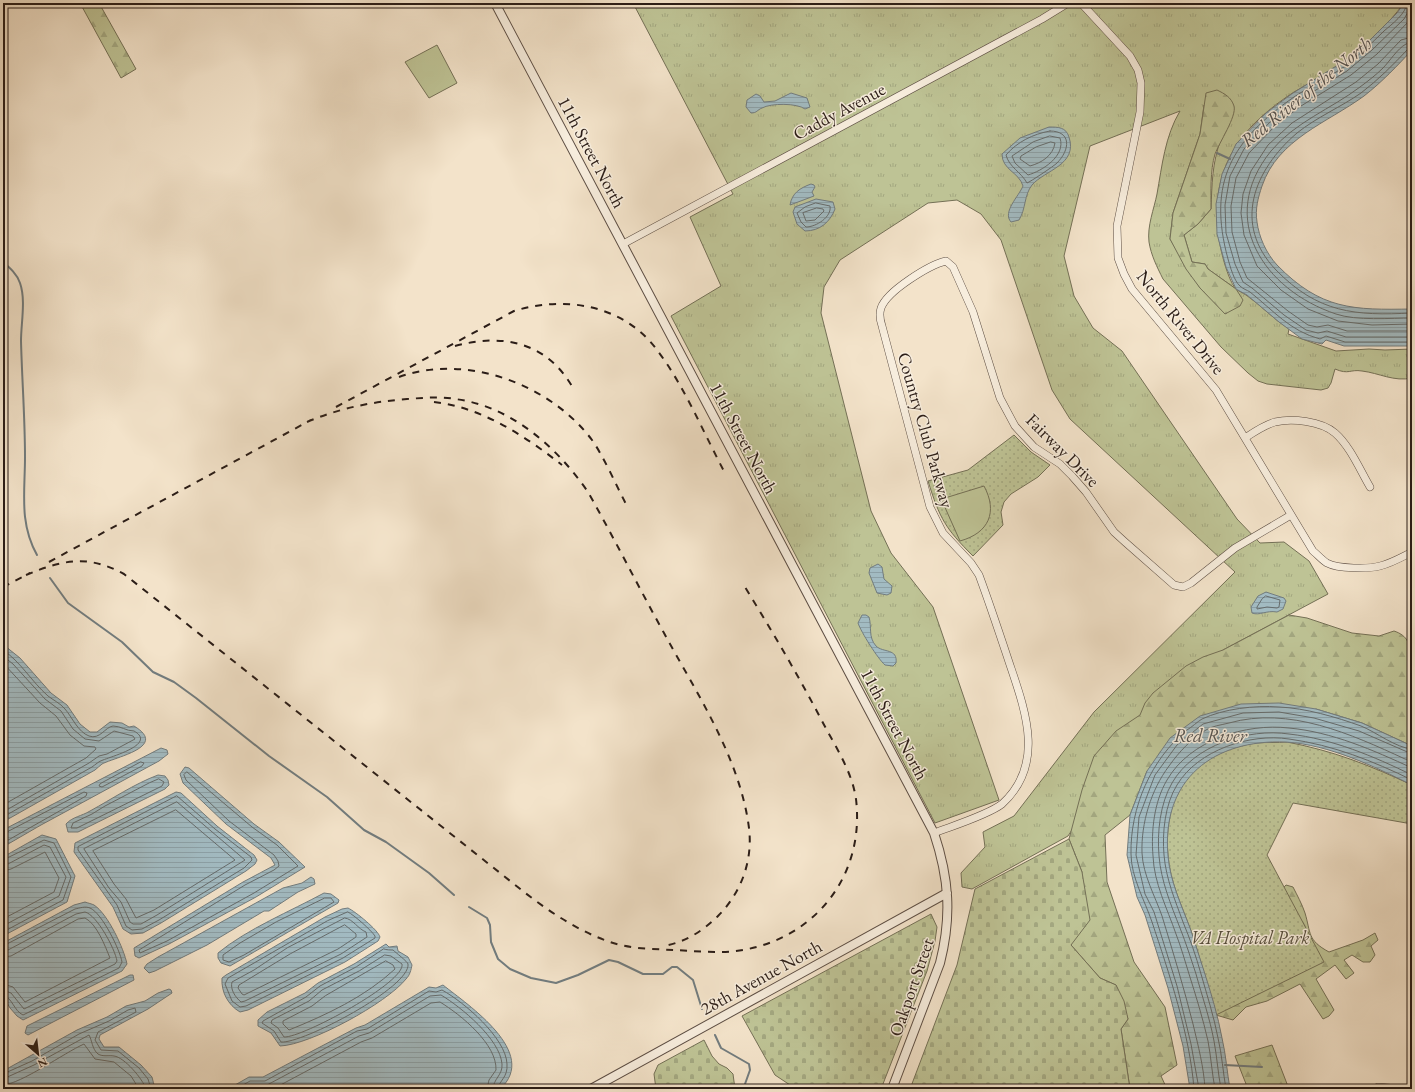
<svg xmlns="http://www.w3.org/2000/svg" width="1415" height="1092" viewBox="0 0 1415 1092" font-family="'EB Garamond',serif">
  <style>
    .grass { fill: url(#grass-tufts); stroke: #747056; fill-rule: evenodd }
    .forest { fill: url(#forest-firs); stroke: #747056 }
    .cemetery { fill: url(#cemetery-stones); stroke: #747056 }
    .park { fill: url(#park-dots); stroke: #747056 }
    .garden { fill: #bec395; stroke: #747056 }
    .water { fill: url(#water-rules); stroke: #727c7e }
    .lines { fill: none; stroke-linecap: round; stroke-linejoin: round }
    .shore { stroke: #666c6c; stroke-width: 1 }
    .stream { stroke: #727c7e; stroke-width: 2 }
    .minor-casing { stroke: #5d4e44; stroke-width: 8 }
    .tertiary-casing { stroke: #5d4e44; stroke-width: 10 }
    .minor { stroke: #f7eddd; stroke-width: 7 }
    .tertiary { stroke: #f7eddd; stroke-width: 8 }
    .rail { stroke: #2b1d17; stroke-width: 2; stroke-dasharray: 7 7; stroke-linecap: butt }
    .labels { text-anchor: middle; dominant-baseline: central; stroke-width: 3; stroke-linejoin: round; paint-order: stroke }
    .street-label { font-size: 18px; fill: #2b1d17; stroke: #f7eddd }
    .park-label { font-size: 18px; font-style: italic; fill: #574f3d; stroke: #f7eddd }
    .water-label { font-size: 19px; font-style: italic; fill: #555453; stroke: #f7eddd }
  </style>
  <defs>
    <pattern id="grass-tufts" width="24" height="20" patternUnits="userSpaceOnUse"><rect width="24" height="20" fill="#bec395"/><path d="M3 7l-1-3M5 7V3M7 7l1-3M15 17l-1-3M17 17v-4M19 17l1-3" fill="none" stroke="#a3a780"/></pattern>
    <pattern id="forest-firs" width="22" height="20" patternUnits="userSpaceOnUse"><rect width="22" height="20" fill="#bec395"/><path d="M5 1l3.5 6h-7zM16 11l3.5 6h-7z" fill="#a3a780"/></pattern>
    <pattern id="cemetery-stones" width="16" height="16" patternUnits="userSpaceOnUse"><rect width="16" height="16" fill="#bec395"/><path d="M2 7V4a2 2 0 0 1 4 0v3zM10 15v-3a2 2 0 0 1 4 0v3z" fill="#a3a780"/></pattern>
    <pattern id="park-dots" width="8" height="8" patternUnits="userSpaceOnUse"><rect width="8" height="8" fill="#bec395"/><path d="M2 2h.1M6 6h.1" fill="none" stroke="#a3a780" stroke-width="1.8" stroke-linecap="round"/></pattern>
    <pattern id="water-rules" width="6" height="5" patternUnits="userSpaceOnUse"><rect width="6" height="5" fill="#a2bbc2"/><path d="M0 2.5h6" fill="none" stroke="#8ca0a6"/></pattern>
  </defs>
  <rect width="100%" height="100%" fill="#f3e3ca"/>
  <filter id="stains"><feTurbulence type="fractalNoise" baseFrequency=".005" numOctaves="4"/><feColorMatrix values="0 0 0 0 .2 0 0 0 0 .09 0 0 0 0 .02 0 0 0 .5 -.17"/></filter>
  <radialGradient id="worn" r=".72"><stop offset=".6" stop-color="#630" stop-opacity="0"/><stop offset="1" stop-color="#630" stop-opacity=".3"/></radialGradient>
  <path class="grass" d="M633,3H1404C1387,26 1364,48 1341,64C1326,74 1310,83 1294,92C1245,124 1214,161 1217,222C1217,237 1226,278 1236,289C1238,291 1243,293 1246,295C1261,305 1273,319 1289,329L1288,334L1336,351L1369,349L1385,350L1412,349V378C1394,382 1379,373 1362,371C1350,369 1349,375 1335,369L1331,383L1328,388L1321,390L1267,384L1258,381L1248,373L1221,347L1163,279C1157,267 1151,255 1149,242C1147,226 1154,209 1157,194C1162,166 1165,136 1180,111L1090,146L1064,256L1074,296L1093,328L1122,351L1237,519L1260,543L1284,542L1309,561L1328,594L1223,650L1148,714L1068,836L972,889L962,887L961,873L985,847L983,832L1014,816L1094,712L1235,572L1070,419L1052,390L1001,240L981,214L957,200L928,203L840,260L824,287L821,313L871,511L891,553L933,607L999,800L935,823L671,316L721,286L690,217L733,194ZM1204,105L1221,139C1212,163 1212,184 1211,209L1198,224L1184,235L1192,262L1205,264L1208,269L1236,289L1226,314L1200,288L1170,239L1173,213L1200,134Z"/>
  <path class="forest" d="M80,3H99L136,69L121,78Z
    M1217,90C1225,94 1231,97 1234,106C1237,116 1219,143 1215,154C1210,171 1211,192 1211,209L1198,224L1184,235L1192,262L1205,264L1208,269L1236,289L1243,300L1240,306L1225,314L1200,288L1186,269L1170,239L1173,213L1200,134L1206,93Z
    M1289,615L1307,618L1352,633L1379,636L1394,631C1400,633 1405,636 1408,642C1415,658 1412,725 1412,746L1362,723L1316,709L1147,771L1130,815L1105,835L1107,882L1134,962L1165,1007L1177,1065L1161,1076L1167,1089H1130L1121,1029L1128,1019L1116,985L1100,978L1071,945L1082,872L1069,839L1082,790L1094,756L1116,731L1140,715L1145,703L1153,693L1186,666L1203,657L1223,650Z
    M1286,885L1293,887C1297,895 1302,904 1305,913C1311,933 1307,940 1329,952L1363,940L1375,933L1378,940L1371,946L1375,955L1370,962H1363L1352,955L1344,960L1354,973L1346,979L1335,965L1316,979L1334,1010L1329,1016L1323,1019L1300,984L1267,1001L1246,1007L1233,1020L1216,1015L1205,973Z
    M1272,1045L1289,1089H1248L1235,1056Z"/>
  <path class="cemetery" d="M1069,839L1082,872L1090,920L1071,945L1100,978L1116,985L1124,1001L1128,1019L1121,1029L1130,1089H910L957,965L975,889Z
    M931,914L937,927L935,941L927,971L881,1089H796L775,1075L742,1016Z
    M704,1040L712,1056L719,1064L727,1068L733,1074L735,1089H656L654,1074L658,1065Z"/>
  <path class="park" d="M1014,435L1031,452L1050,465L1038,477L1011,494L1004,502L1001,512L1003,525L973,556C945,528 940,519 928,481L968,470Z
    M1287,742C1334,751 1369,765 1412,785V824L1293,803L1267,855L1324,962L1216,1015C1208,987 1200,958 1191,931C1182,906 1170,882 1168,855C1166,834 1169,807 1180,787C1194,762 1229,746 1257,743C1267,742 1277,743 1287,742Z"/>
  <path class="garden" d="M437,45L457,83L429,98L405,62Z
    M984,486C998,512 989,533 960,541L943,503L945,498Z"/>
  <path class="water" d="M1404,3H1412V50C1397,66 1382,82 1364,96C1327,123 1278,139 1262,186C1258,198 1255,209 1257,222C1259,237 1266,253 1277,265C1321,310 1353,310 1412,309V346H1344L1326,340L1322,344L1302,339L1279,322L1247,295L1236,289L1226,267L1217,234L1216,204L1222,174L1236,144L1266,113L1293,93L1341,63L1367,43L1397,13Z
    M791,93L807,98L810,107L805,109C797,103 771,103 762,108C757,110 757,113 751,113L746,107L747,100L756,94L760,96L764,102L775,101Z
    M1049,127C1058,127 1066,127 1069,137C1078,165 1045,170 1032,185C1024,195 1026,209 1019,220L1011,222C1002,212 1019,196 1023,186C1019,172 1002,170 1002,154L1020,138Z
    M811,184L814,185L815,187L812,192L814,196L790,205C792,193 800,188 811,184Z
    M816,199L833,202L835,209C830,222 820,231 805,231L797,224L793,212L795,207Z
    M878,564L882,567L884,579L892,586L891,593L887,595L877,593L869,573L870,568Z
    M1266,592L1284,598L1286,601L1283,609L1277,612C1266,610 1260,616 1252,613L1251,607L1258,596Z
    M862,615H866L869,617C872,627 868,637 876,646C883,653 898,648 896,663L893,666L885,665C878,659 861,632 858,623Z
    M3,641L5,646L20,658L51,693L67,705L80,724L90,732H97L110,722L122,723L129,727L134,726C169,747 115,757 102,764C100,766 97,768 95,770L3,822Z
    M1279,703L1316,709L1362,723L1412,746V785C1373,766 1330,745 1286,742C1214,739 1161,779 1168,856C1170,881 1181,904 1190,928C1195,942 1199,956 1204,971C1211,993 1218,1016 1222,1038C1226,1055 1227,1072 1230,1089H1190L1183,1046L1168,988L1145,915L1137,897L1127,855L1130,815L1147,771L1170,738L1200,716L1241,704Z
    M161,748L167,750L168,754L159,761L41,825L3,847V830Z
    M185,767L189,768L254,824L279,842L305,867L256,897L169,944L139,958L135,956L134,948L243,882L275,865L271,858L226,824L183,783L180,774Z
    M158,775L165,776L168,780L169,785L165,789L78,832H68L66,824C72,817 82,816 90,811C112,799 134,784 158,775Z
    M176,792L181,793L217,826L254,855L257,860L255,864L246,871L161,923L143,933L131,934L123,929L113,907L74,852L75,843Z
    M42,835L56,839L75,876L67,902L3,936V857Z
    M311,877L314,879L315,884L298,892L269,911H264L207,945L155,971L149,973L144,968L147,964L158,957L283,888L302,883Z
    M324,893L331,894L339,900L338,903L230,966L221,963L218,958V953C247,929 291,911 324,893Z
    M85,902C88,903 92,904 94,905C108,914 124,949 127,964L122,971L23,1020L17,1016L10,1008L3,996V943L74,905Z
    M348,908C356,912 378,930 380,937L378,941L345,962L248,1010L240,1012C228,1005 221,992 222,978L226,975L325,917L342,909Z
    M386,944L389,947L397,946L398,951L408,957L412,965C411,970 410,975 406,979C387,1003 310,1045 280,1046L271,1033L258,1026V1020L267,1012L305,993L318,983L354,964Z
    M130,975H133L134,980L28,1035L25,1033L27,1026Z
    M443,985C468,1005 540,1053 500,1089H228L249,1077H263L356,1028L365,1025L429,987L436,988Z
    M169,989L171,990L172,993L148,1009L100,1035L99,1039L104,1047H119L141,1065L152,1077L155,1089H3V1071L77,1030L107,1017L126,1006L145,1001L158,993Z"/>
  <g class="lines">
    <path class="shore" d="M1407,3C1406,14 1392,24 1384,31C1372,43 1358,56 1344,67C1328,78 1310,86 1294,97C1232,140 1207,182 1228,259C1230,266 1234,281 1240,286C1243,289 1247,290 1250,292C1274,311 1290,331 1320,339L1326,336L1345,342H1412
      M1412,5L1404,19L1372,50L1347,71L1298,101L1272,120L1244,149L1230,176L1225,205L1226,233L1235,264L1243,282L1252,288L1284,315L1306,330L1318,333L1327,331L1346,337H1412
      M1412,18L1377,54L1351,75L1301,106L1276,125L1249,153L1236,178L1231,206L1232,232L1240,262L1247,278L1288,311L1308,325L1317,327L1328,325L1347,331H1412
      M1412,37L1401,40L1378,64L1356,82L1292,123L1268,145L1251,171L1243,194L1241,213L1244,235L1257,266L1281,290L1308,309L1338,321L1372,325L1412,324
      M1412,43C1409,43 1409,43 1406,44C1397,49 1390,61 1383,68C1376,75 1368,81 1360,87C1331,109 1295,122 1271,151C1216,219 1264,290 1336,314C1356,321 1391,318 1412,318
      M1412,48L1408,49C1393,65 1378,80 1361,93C1341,107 1317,117 1297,133C1254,170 1232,224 1276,270C1318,313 1355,316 1412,313
      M1050,131C1072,131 1070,150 1057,163C1054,166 1030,182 1027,183C1021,172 1009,167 1006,155C1017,142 1033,134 1050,131Z
      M1050,136L1060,138C1066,156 1042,171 1028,175L1015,163L1012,156L1033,142Z
      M1051,142L1055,143C1053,156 1041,163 1030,166L1020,159L1021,156L1036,147Z
      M816,203L830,206C832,217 816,227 806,227L801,222L797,213L805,207Z
      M817,208L823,209L824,211L815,220L806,221L803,213Z
      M1266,596L1280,600L1279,607L1277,608L1267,607L1257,609V607L1262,599Z
      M3,650C21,662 31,681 48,696C53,700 60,703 65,709C72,717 78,732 89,736C100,740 105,727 113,726C121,726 126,731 134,731C157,744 113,756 103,760C99,761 95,765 92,767L3,817
      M3,656L13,664L45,699L61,711L73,729L85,739L99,741L114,731L133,736L135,739L107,754L99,756L89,763L3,812
      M3,663L40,703L56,716L70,735L84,746L95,747L96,749L86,758L3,805
      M141,762L144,763L142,766L102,787L99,786L100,784Z
      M187,772L252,827L277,845L298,866L254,893L167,941L140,953L139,950L245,885L274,870L279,866L278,861L274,855L229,821L186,780L184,775Z
      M159,779L164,782L162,786L77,828H71L73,823L92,814L105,806L149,783Z
      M177,796L215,829L251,857L252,860L244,868L159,920L142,929L132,930L126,926L117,905L78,850V847Z
      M177,802L245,860L157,915L141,924H133L130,922L121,902L109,888L84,849Z
      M176,810L235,860L154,910L136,918L126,899L114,884L93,851Z
      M3,834L84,792L87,793L86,796L3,843
      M3,860L44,840L54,843L71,877L63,900L3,932
      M3,865L8,864L44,845L50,847L66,877L59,896L3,926
      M3,871L11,869L45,852L59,878L54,892L3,919
      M325,898H331L334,902L244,955L229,962L223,960V955L240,943L276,922Z
      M348,912C354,915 371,930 375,936V938L343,958L246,1006L240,1007L232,1001L225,984L228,978L327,921Z
      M345,918C353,919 358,929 366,932L367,937L341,954L245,1001L241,1002C235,997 230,989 232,982L254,970L287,948Z
      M345,925L356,934V937L338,949L244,995L242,994L238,988L239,985L290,954Z
      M3,946L75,909C80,908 85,906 90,908C102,913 120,950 122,962L119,968L23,1015C14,1011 12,997 3,995
      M384,949C386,950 391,950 393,950C395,952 408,962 408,964C411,987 302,1044 281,1042L274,1031L262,1023L263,1021L306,997L320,986L356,967Z
      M3,951L8,950L76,914L85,912C97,915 115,949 117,961L115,964L24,1009L11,993L3,990
      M385,955L391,956L402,964C406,982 302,1038 284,1037L278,1028L271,1023L272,1020L309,1001L322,990L359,971Z
      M3,957L11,956L78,919L85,918C97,924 105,946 110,958L25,1002L13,987L3,984
      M386,961L393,965L395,969C365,997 326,1015 289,1030L283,1024V1021L312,1006L325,996Z
      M3,1074L32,1061L79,1034L109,1021L128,1010L135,1008L136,1012L98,1032L95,1040L101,1050L118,1051L139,1068L148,1079L151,1089
      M3,1079L34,1065L89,1035C92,1040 92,1049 98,1054C103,1057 109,1055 114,1056C124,1057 143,1079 146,1089
      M3,1085C21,1084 64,1053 84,1044L95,1059L114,1062L131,1076L139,1089
      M236,1089L250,1081H265L357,1031L367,1029L429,991L436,992L442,990C464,1002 506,1038 507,1064C508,1078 499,1080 498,1089
      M246,1089L251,1087L267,1085L359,1036L369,1033L430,996L441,995C461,1007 500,1039 502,1064C503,1075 493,1079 493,1089
      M273,1089L361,1042L372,1038L431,1003L440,1002C461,1015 497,1044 496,1070L489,1080L487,1089
      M1194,1089C1190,1035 1169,973 1152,922C1145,901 1131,877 1131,854C1130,808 1151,759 1187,730C1192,727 1197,722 1202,719C1223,709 1255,705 1279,707C1305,708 1336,717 1361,726C1376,732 1396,748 1412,749
      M1199,1089L1191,1044L1177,986L1154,912L1145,894L1136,855L1139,817L1155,775L1177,745L1203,724L1243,713L1279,712L1314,718L1359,731L1412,754
      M1205,1089C1204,1068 1198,1045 1193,1024C1184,988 1173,952 1162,916C1155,896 1143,875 1142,853C1141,823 1151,790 1169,766C1179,752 1191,739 1206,730C1212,726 1221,725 1229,723C1289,706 1351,734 1405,759L1412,760
      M1215,1089C1212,1073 1211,1057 1208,1041C1203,1019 1196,996 1189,974C1185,961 1181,947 1176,934C1167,908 1154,883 1153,856C1151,831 1154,802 1167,780C1190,740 1246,723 1289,728C1332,732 1373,750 1412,768
      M1221,1089C1218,1073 1217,1057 1214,1041C1210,1019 1202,996 1196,974C1191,959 1186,943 1180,928C1171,905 1161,881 1159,856C1157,832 1160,804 1172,783C1194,745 1248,728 1289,734C1333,739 1373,756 1412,775
      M1226,1089C1223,1072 1222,1055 1218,1038C1214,1017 1207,995 1201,974C1196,956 1190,939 1183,922C1175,900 1166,879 1164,855C1162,833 1165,804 1177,785C1198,750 1250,733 1289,739C1333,745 1373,761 1412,780"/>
    <path class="stream" d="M1217,153L1230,159
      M3,262C10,268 17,274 20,283C26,300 21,323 21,341C22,380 25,418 25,457C25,492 19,523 37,555
      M50,578L68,603L122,642L153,672L174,682L196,698L269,756L327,797L364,830L386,842L429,873L454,895
      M469,907L487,918L490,925L491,942L498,959L510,969L531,978L556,983L578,975L609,960L618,962L643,974H663L672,967H677L693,980L702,1009
      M715,1035L721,1048L749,1064L750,1070L745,1084L748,1089
      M1225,1065L1262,1067"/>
    <defs>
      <path id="minor" d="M1081,3L1130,56L1138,70L1141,83L1140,112L1117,226L1118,258L1124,274L1132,289L1216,390L1313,551C1318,555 1322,560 1327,563C1338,569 1369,569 1380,566C1392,563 1402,557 1412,552
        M623,244L1042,19L1068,3
        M1245,438C1254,432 1264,425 1275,422C1292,418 1321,421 1335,433C1350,446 1360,470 1370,487
        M934,833C952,826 988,815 1002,804C1048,762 1023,705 1007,656C998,629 989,602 979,575L971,563L943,533L930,507L882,326C880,320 879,314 881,308C887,291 929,265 946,261L953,267L973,312L1000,398L1015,426L1034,447L1060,464L1072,476L1086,492L1114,532L1125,542L1174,585L1183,587L1191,583L1235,548L1291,515
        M1378,1087L1402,1089"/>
      <path id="tertiary" d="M495,3L934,833C949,878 952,916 940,963L892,1089
        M591,1089L947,893"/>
    </defs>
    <use href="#minor" class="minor-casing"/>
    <use href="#tertiary" class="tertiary-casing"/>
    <use href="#minor" class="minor"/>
    <use href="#tertiary" class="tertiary"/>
    <path class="rail" d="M455,346C503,333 547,342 573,388
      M399,377C466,353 550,384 592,440C604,457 616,485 626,504
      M434,402C481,407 525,436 562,465
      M336,407L514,311C565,295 624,305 657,350C684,385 704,434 725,473
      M307,422C340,408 371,402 407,399C423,398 439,396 455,399C511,406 557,447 588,492C614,538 638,586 664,633C697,694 740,758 749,828C753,861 741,893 718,916C703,931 684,943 663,946
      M49,562L311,420
      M26,575C63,560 87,554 124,574L524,892C550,912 578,931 610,942C630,949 653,949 674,950C697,951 720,954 743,950C817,937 865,874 856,799C852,771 835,746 822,721C798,675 772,631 745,587
      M3,587L30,573"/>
  </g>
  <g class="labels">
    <g class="street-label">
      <text transform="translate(839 111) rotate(-28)">Caddy Avenue</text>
      <text transform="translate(592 152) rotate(62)">11th Street North</text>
      <text transform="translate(1181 322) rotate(51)">North River Drive</text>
      <text transform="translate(926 430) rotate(74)">Country Club Parkway</text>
      <text transform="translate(744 438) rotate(62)">11th Street North</text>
      <text transform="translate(1063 450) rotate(45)">Fairway Drive</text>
      <text transform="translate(895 724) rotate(62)">11th Street North</text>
      <text transform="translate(761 977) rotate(-29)">28th Avenue North</text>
      <text transform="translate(911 987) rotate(-71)">Oakport Street</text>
    </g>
    <g class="park-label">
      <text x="1250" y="937">VA Hospital Park</text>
    </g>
    <g class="water-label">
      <text transform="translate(1306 92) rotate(-39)">Red River of the North</text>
      <text x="1210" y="735">Red River</text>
    </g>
  </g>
  <rect width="1415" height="1092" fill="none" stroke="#f3e3ca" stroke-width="16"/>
  <rect x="4" y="4" width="1407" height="1084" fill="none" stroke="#2b1d17" stroke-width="2"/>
  <rect x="8" y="8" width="1399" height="1076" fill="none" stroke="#2b1d17"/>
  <g transform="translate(38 1054) rotate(152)" stroke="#f7eddd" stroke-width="3" paint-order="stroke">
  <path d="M0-3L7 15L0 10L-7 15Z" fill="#2b1d17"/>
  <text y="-6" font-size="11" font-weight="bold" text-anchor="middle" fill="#2b1d17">N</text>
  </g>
  <rect width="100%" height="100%" filter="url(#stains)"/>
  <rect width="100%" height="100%" fill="url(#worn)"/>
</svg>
